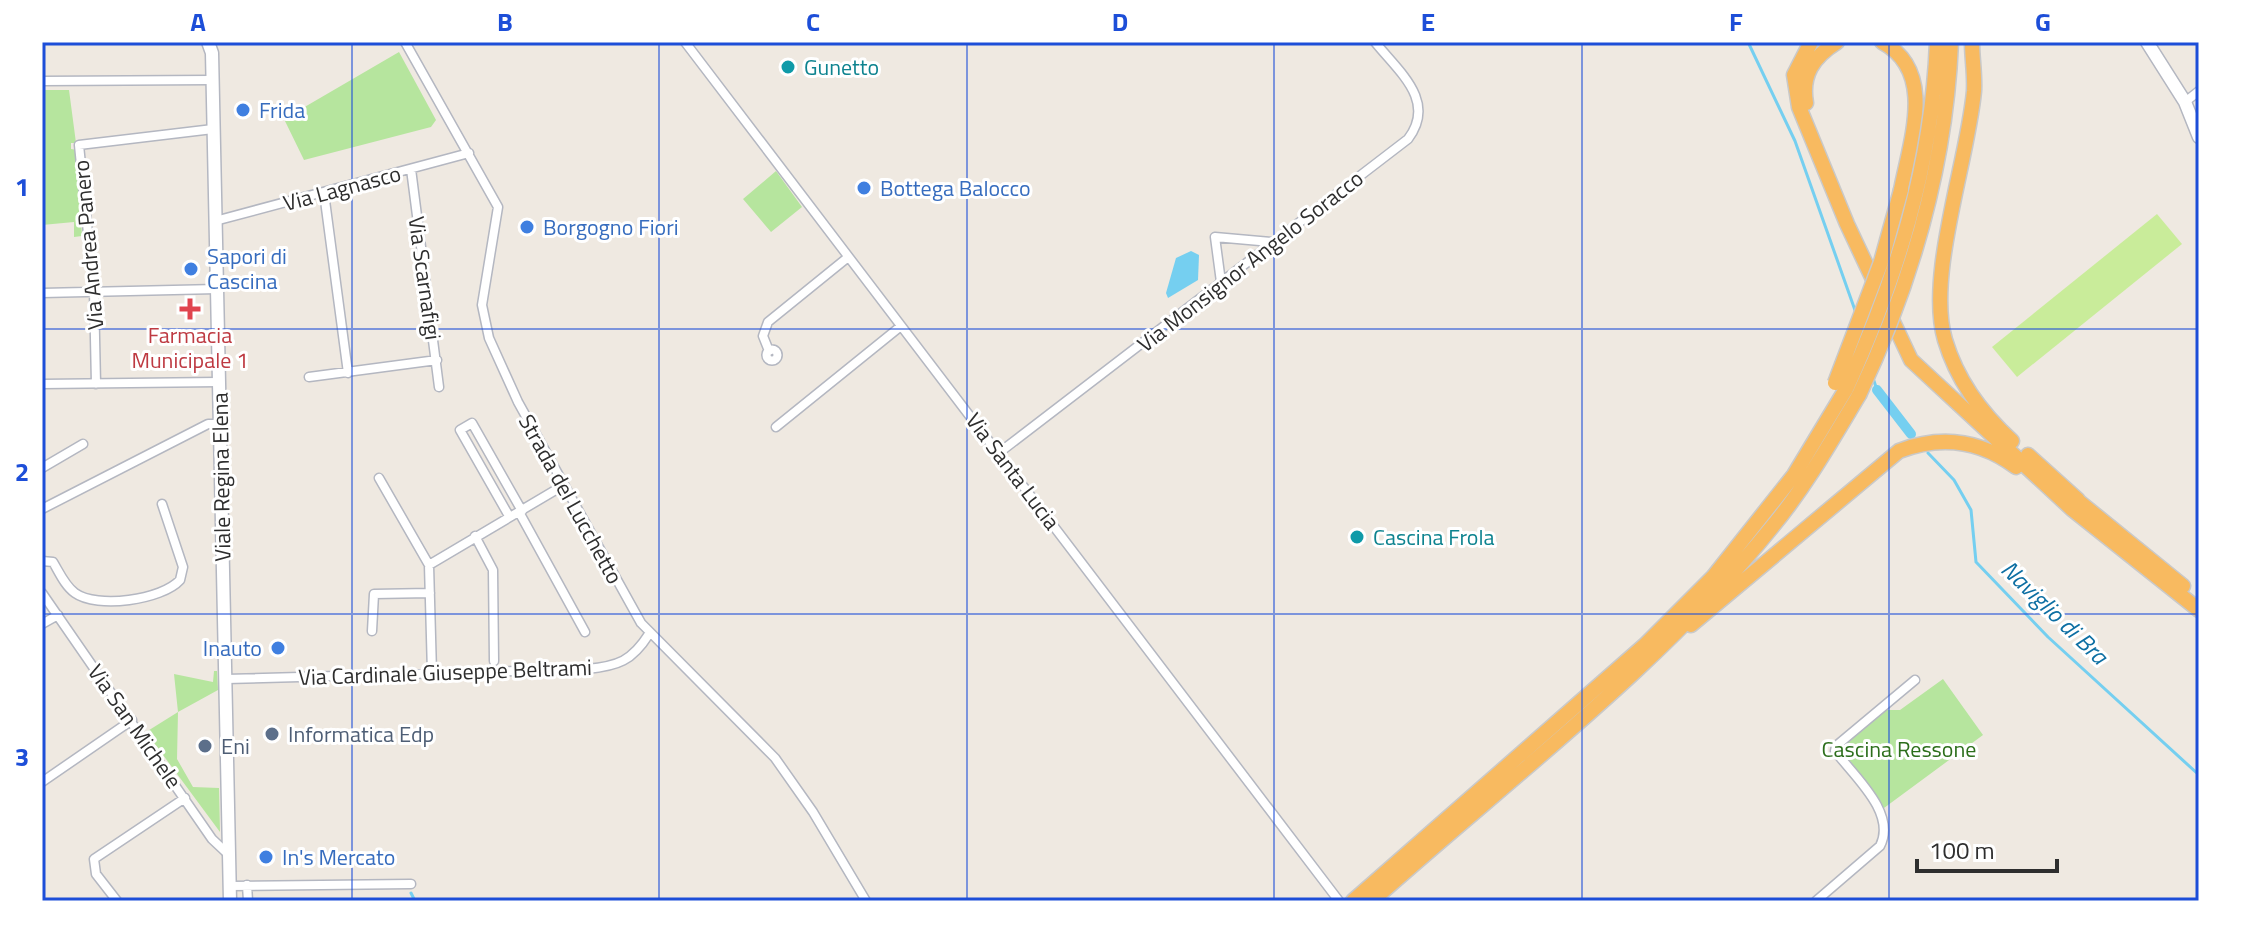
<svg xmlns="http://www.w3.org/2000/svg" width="2241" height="943" viewBox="0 0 2241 943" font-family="'Titillium Web',sans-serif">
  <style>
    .green { fill: #b6e59e }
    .pitch { fill: #c9ec9a }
    .water { fill: #75cff0 }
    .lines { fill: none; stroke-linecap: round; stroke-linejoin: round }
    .stream { stroke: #75cff0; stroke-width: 3 }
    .canal { stroke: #75cff0; stroke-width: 10 }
    .minor-casing { stroke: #b4b7c1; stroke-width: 11 }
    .secondary-casing { stroke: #b4b7c1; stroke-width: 15 }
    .trunk-casing { stroke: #c9c9c9; stroke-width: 17 }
    .minor { stroke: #fff; stroke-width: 8 }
    .secondary { stroke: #fff; stroke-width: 12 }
    .trunk { stroke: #f8ba60; stroke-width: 14 }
    .trunk-bridge-casing { stroke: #c9c9c9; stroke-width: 17; stroke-linecap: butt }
    .trunk-bridge { stroke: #f8ba60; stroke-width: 14 }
    .grid { fill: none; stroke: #1d4ed8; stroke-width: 2; stroke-opacity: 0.55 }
    .culture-dot { fill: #0f9aa8; stroke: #fff; stroke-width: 3 }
    .shop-dot { fill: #3f7fe0; stroke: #fff; stroke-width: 3 }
    .health-dot { fill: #e0444e; stroke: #fff; stroke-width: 3 }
    .service-dot { fill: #5c6f8a; stroke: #fff; stroke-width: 3 }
    .labels { text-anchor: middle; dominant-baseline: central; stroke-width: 6; stroke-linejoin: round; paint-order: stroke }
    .culture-label { font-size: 22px; fill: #0d838f; stroke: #fff; text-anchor: start }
    .shop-label { font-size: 22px; fill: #366cbe; stroke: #fff; text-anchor: start }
    .street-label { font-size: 22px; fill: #2e2e2e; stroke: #fff }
    .health-label { font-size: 22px; fill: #be3a42; stroke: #fff }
    .service-label { font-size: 22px; fill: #4e5e75; stroke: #fff; text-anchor: start }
    .park-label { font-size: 22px; fill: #2c6e1b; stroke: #fff }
    .water-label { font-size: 24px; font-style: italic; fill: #0d6fa3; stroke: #fff }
    .neatline { fill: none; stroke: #1d4ed8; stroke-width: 3 }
    .grid-label { font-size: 26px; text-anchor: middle; font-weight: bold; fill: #1d4ed8 }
  </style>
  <rect width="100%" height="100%" fill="#efe9e1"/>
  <path class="green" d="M399,52L436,120L431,127L304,160L284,119Z
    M42,90H69L76,143H71V149L77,150L82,236L74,237V222L42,225Z
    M776,171L802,207L771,232L743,199Z
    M214,671H217L218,690L178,712L177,759L193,787L219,788L220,832L146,732L178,712L174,674L213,682Z
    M1943,679L1983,735L1884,808L1839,746L1885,710H1900Z"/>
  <path class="pitch" d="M2157,214L2182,244L2017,377L1992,347Z"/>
  <path class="water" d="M1191,251L1199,255L1198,280L1168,298L1166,293L1176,258Z"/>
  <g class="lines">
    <path class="stream" d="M1748,42L1795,141L1856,313
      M1873,378L1877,390
      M1928,453L1954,480L1971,510L1976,562L2048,637L2199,775
      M411,893L415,901"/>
    <path class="canal" d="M1877,390L1911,434"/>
    <defs>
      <path id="minor" d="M405,42L498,207L482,305L489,338L518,402L641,623L775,758L813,812L866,901
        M685,42L1339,901
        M42,81L212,80
        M2185,102L2199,91
        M411,169L439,387
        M324,193L348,373
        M215,221L469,153
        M1221,282L1215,237L1271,242
        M42,293L217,289
        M766.5 355a5.5 5.5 0 1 1 11 0a5.5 5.5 0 1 1-11 0Z
        M769,351L763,336L768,322L847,258
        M309,377L437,360
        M42,384L219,382
        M96,384L94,292L79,145L213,129
        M776,427L901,326
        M1000,452L1408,139C1437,101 1399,72 1375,42
        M42,468L83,444
        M379,478L429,565L564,485
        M42,509L208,424H219
        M519,512L585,632
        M509,516L460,430L472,423L522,511
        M475,536L493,570L494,661
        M42,561L53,562C59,572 65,586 75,593C97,609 162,600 180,580L183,567L162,504
        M429,565L432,673
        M42,593L212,839L229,855
        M42,624L58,615
        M372,631L374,594L430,593
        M226,679L587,669C618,666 632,661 649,634
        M42,782L132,720
        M247,885L248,901
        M230,886L411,884
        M117,901L96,874L94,859L185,798
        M1816,901L1880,846C1897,813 1854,776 1835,751L1836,746L1915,680"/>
      <path id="secondary" d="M208,42L212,53L230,901
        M2147,42L2185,102L2199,137"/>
      <path id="trunk" d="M1811,42L1794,75L1799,107L1847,224L1911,360L2072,509L2199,610
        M1882,42C1937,71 1910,142 1901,190
        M1972,42C1972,58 1975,75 1974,91C1968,160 1926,276 1945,340C1957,380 1982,414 2012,441
        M1806,103C1801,75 1813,57 1837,42
        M2028,455L2078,500
        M2072,496L2183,586
        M1691,625L1899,451C1941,435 1980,440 2016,467
        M1353,901L1645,645L1713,577L1794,475L1846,389
        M1372,901C1505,782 1661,665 1772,527C1806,486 1832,440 1859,395"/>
    </defs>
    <use href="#minor" class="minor-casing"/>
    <use href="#secondary" class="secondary-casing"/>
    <use href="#trunk" class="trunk-casing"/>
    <use href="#minor" class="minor"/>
    <use href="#secondary" class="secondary"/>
    <use href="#trunk" class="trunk"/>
    <defs>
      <path id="trunk-bridge" d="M1835,383L1881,262L1901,190
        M1846,389C1897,277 1932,166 1937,42
        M1859,395C1912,283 1946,166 1951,42"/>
    </defs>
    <use href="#trunk-bridge" class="trunk-bridge-casing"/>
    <use href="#trunk-bridge" class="trunk-bridge"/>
  </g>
  <path class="grid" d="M352,42V901M659,42V901M967,42V901M1274,42V901M1582,42V901M1889,42V901M42,329H2199M42,614H2199"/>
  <g class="culture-dot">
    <circle cx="788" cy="67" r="8"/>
    <circle cx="1357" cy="537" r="8"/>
  </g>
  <g class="shop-dot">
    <circle cx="243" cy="110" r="8"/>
    <circle cx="864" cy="188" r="8"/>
    <circle cx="527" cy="227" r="8"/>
    <circle cx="191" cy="269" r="8"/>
    <circle cx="278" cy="648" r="8"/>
    <circle cx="266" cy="857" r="8"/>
  </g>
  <path class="health-dot" d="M186 297h8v8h8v8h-8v8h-8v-8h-8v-8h8z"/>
  <g class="service-dot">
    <circle cx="272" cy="734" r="8"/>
    <circle cx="205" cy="746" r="8"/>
  </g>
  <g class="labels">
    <g class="culture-label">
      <text x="804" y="67">Gunetto</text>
      <text x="1373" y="537">Cascina Frola</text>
    </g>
    <g class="shop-label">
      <text x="259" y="110">Frida</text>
      <text x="880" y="188">Bottega Balocco</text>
      <text x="543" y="227">Borgogno Fiori</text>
      <text x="207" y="256">Sapori di<tspan x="207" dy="25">Cascina</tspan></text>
      <text x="262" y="648" text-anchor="end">Inauto</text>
      <text x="282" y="857">In's Mercato</text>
    </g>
    <g class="street-label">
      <text transform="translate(342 188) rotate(-15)">Via Lagnasco</text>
      <text transform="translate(88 245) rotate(-95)">Via Andrea Panero</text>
      <text transform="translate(1250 261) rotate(-38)">Via Monsignor Angelo Soracco</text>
      <text transform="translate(425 278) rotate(82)">Via Scarnafigi</text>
      <text transform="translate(1013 471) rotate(53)">Via Santa Lucia</text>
      <text transform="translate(221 477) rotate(-91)">Viale Regina Elena</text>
      <text transform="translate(571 499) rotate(61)">Strada del Lucchetto</text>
      <text transform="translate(445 672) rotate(-2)">Via Cardinale Giuseppe Beltrami</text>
      <text transform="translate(135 726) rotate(55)">Via San Michele</text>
    </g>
    <g class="health-label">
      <text x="190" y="335">Farmacia<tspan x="190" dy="25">Municipale 1</tspan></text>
    </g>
    <g class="service-label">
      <text x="288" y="734">Informatica Edp</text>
      <text x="221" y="746">Eni</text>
    </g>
    <g class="park-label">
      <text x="1899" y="749">Cascina Ressone</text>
    </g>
    <g class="water-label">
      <text transform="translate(2055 612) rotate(44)">Naviglio di Bra</text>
    </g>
  </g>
  <rect width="2241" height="943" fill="none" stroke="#ffffff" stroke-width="88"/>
  <path d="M1917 859v12h140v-12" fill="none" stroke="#2e2e2e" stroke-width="4"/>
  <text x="1929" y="859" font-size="24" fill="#2e2e2e" stroke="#ffffff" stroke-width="6" paint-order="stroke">100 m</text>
  <rect x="44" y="44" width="2153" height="855" class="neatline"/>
  <g class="grid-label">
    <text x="198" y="31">A</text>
    <text x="505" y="31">B</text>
    <text x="813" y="31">C</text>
    <text x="1120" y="31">D</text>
    <text x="1428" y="31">E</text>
    <text x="1736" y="31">F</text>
    <text x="2043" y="31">G</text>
    <text x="22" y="196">1</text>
    <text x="22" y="481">2</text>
    <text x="22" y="766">3</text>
  </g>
</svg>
